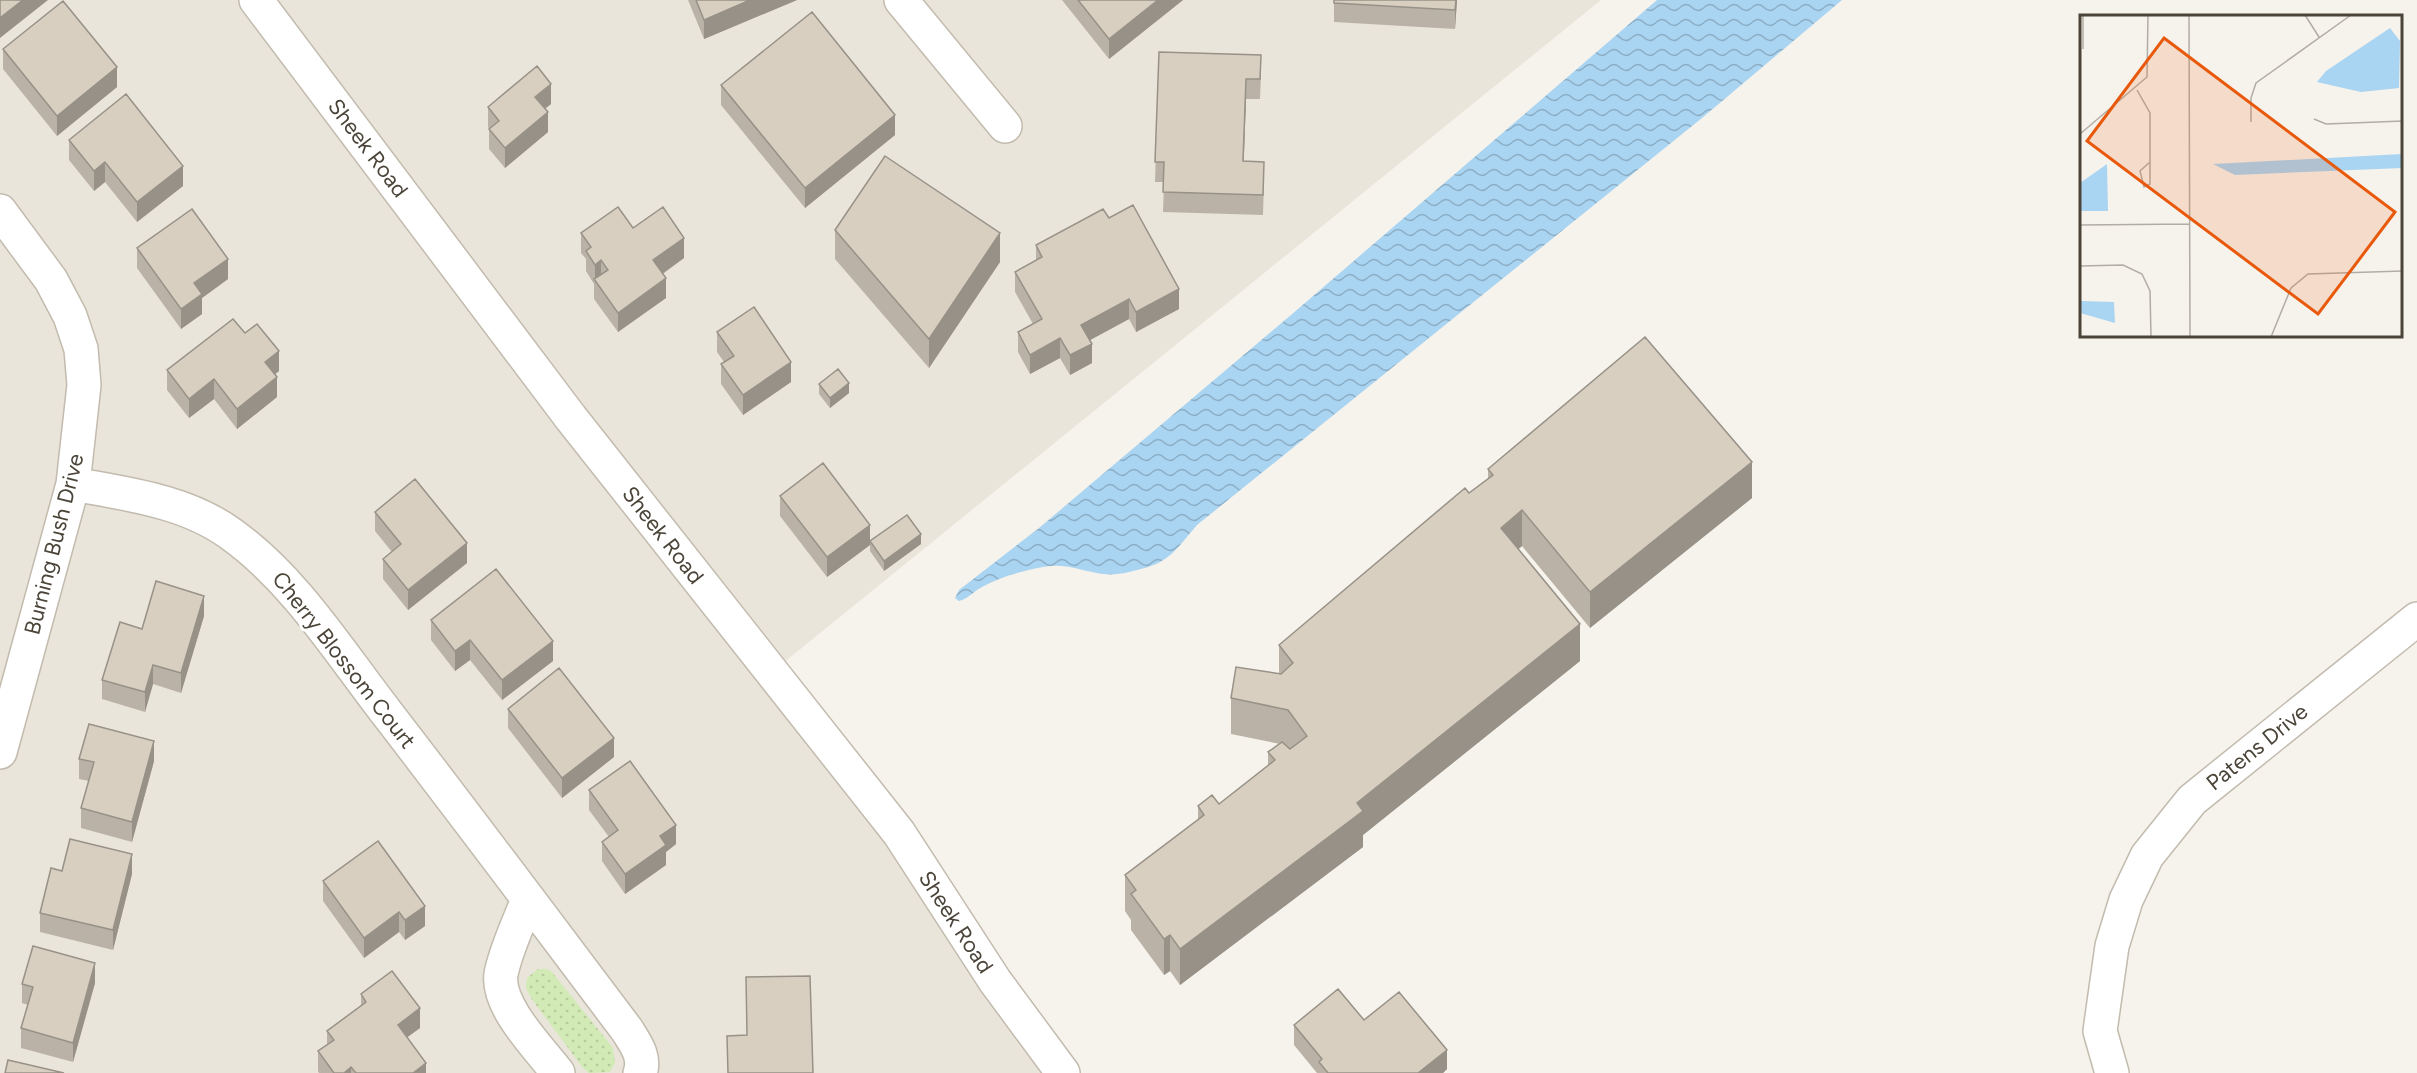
<svg xmlns="http://www.w3.org/2000/svg" width="2417" height="1073" viewBox="0 0 2417 1073" font-family="Figtree,sans-serif">
  <style>
    .residential { fill: #eae5da }
    .grass { fill: url(#grass-dots) }
    .water { fill: url(#water-waves) }
    .lines { fill: none; stroke-linecap: round; stroke-linejoin: round }
    .minor-casing { stroke: #c2bbae; stroke-width: 36 }
    .tertiary-casing { stroke: #c2bbae; stroke-width: 36 }
    .minor { stroke: #fff; stroke-width: 33 }
    .tertiary { stroke: #fff; stroke-width: 33 }
    .wall { fill: #bab2a6 }
    .shaded-wall { fill: #979187 }
    .building { fill: #d8cfc1; stroke: #979187; stroke-width: 1.5 }
    .labels { text-anchor: middle; dominant-baseline: central; stroke-width: 6; stroke-linejoin: round; paint-order: stroke }
    .street-label { font-size: 22px; fill: #4b4439; stroke: #fff }
    .inset-road { fill: none; stroke: #b2ada4; stroke-width: 1.5 }
    .view { fill: #e8590c; fill-opacity: 0.15; stroke: #e8590c; stroke-width: 3 }
    .inset-edge { fill: none; stroke: #4b4439; stroke-width: 3 }
  </style>
  <defs>
    <pattern id="grass-dots" width="8" height="8" patternUnits="userSpaceOnUse" patternTransform="scale(1.5)"><rect width="8" height="8" fill="#d2eab5"/><path d="M2 2h.1M6 6h.1" fill="none" stroke="#b6ca9c" stroke-width="1.8" stroke-linecap="round"/></pattern>
    <pattern id="water-waves" width="16" height="10" patternUnits="userSpaceOnUse" patternTransform="scale(1.5)"><rect width="16" height="10" fill="#a9d4f2"/><path d="M0 5q4-4 8 0t8 0" fill="none" stroke="#8caec5"/></pattern>
  </defs>
  <rect width="100%" height="100%" fill="#f6f3ec"/>
  <path class="residential" d="M0,0H1601L772,672L1070,1073H0Z"/>
  <path class="grass" d="M538,969H547L552,972L613,1048L615,1063L610,1072L589,1073L583,1068L531,998L526,988L527,978Z"/>
  <path class="water" d="M1657,0H1842L1702,118L1197,525C1176,549 1170,563 1137,570C1123,574 1111,576 1097,573C1076,569 1064,563 1043,567C1022,571 1000,577 982,587C974,591 968,599 959,601L955,598L959,590L1039,528L1291,315Z"/>
  <g class="lines">
    <defs>
      <path id="minor" d="M901,0L1005,126
        M0,211L51,280L70,316L81,349L84,385L73,484L0,752
        M73,484C127,494 186,501 231,534C295,580 338,650 386,712C467,817 547,924 627,1030C635,1043 646,1057 640,1073
        M528,899C519,923 506,949 501,974C496,1006 540,1049 558,1073
        M2112,1073L2100,1031L2112,946L2126,900L2147,856L2192,800L2417,619"/>
      <path id="tertiary" d="M256,0L571,418L899,833L995,981L1063,1073"/>
    </defs>
    <use href="#minor" class="minor-casing"/>
    <use href="#tertiary" class="tertiary-casing"/>
    <use href="#minor" class="minor"/>
    <use href="#tertiary" class="tertiary"/>
  </g>
  <path class="wall" d="M688,0H797L704,39Z
    M1062,0H1183L1109,59Z
    M1334,0H1457L1455,29L1334,22Z
    M3,49L117,87L57,136L3,69Z
    M1159,52L1261,75L1260,99H1246L1243,161L1264,182L1263,215L1163,212L1164,182H1155Z
    M721,85L895,135L805,208L721,105Z
    M551,104L545,109L548,132L505,168L489,149V129L488,127V107Z
    M69,140L183,186L137,222L105,182L94,191L69,160Z
    M1109,218L1179,309L1136,332L1129,319L1090,340L1092,363L1070,375L1060,358L1030,374L1018,352V332L1033,324L1015,292V272L1036,260V245Z
    M633,228L684,258L663,274L666,298L618,332L594,299V284L586,271V259L581,253V233Z
    M835,230L1000,262L929,368L835,259Z
    M137,248L228,279L202,298V314L181,329L137,268Z
    M717,332L791,382L743,415L721,384V364L724,362L717,352Z
    M245,333L279,371L275,374L277,397L237,429L214,399L189,418L167,390V370Z
    M819,384L849,393L830,408L819,394Z
    M1488,469L1752,498L1590,628L1522,546L1518,549L1580,661L1363,835V847L1180,985L1170,971L1164,975L1131,930V920L1125,911V875L1198,820V806L1219,804L1268,766V752L1280,744L1231,734V698L1279,674V645L1488,479Z
    M780,496L870,540L921,544L884,571L870,551V545L827,577L780,516Z
    M375,512L467,563L408,610L383,579V559L392,552L375,531Z
    M204,616L181,693L153,684L145,712L102,699V680L142,629Z
    M431,620L553,661L502,700L470,660L455,671L431,640Z
    M508,709L614,757L562,798L508,728Z
    M79,759L154,761L132,842L81,828V808L89,781L79,779Z
    M589,790L676,844L666,852V865L625,894L602,861V842L609,837L589,810Z
    M378,841L425,926L405,940L399,932L364,958L323,901V881Z
    M62,871L132,874L113,950L40,932V913Z
    M95,983L73,1062L21,1048V1028L28,1005L22,1003V984Z
    M361,994L420,1028L407,1037L426,1073H319L318,1071V1051L327,1045V1031L361,1006Z
    M1364,1020L1447,1069L1443,1073H1317L1294,1045V1025Z"/>
  <path class="shaded-wall" d="M23,0H48L0,38V18Z
    M750,0H797L704,39V20Z
    M1158,0H1183L1109,59V39Z
    M1456,0H1457L1455,29V10Z
    M117,67V87L57,136V116Z
    M1246,79V99L1243,181V161Z
    M551,84V104L535,116V97Z
    M548,112V132L505,168V148Z
    M895,115V135L805,208V188Z
    M105,162V182L94,191V171Z
    M183,166V186L137,222V202Z
    M1000,233V262L929,368V339Z
    M684,238V258L653,280V260Z
    M228,259V279L202,298V314L181,329V309L194,283Z
    M601,260V280H595V265Z
    M666,278V298L618,332V313Z
    M1179,289V309L1136,332V312Z
    M1129,299V319L1081,345V325Z
    M1060,338V358L1030,374V355Z
    M1092,344V363L1070,375V355Z
    M279,351V371L265,382V362Z
    M791,362V382L743,415V395Z
    M277,377V397L237,429V409Z
    M214,379V399L189,418V399Z
    M849,383V393L830,408V398Z
    M1752,462V498L1590,628V592Z
    M1522,510V546L1501,564V528Z
    M870,525V545L827,577V557Z
    M921,534V544L884,571V561Z
    M467,543V563L408,610V590Z
    M204,596V616L181,693V673Z
    M1580,624V661L1363,835V847L1180,985V949L1357,803Z
    M470,640V660L455,671V651Z
    M553,641V661L502,700V680Z
    M153,665V684L145,712V692Z
    M614,738V757L562,798V778Z
    M154,741V761L132,842V822Z
    M676,825V844L666,852V865L625,894V874L660,836Z
    M132,854V874L113,950V930Z
    M425,906V926L405,940V920Z
    M399,912V932L364,958V938Z
    M1170,935V971L1164,975V939Z
    M95,963V983L73,1062V1043Z
    M420,1008V1028L398,1044V1025Z
    M1447,1050V1069L1443,1073H1418Z
    M426,1063V1073H413Z
    M351,1067V1073H344Z"/>
  <path class="building" d="M0,0H23L0,18Z
    M696,0H750L704,20Z
    M1078,0H1158L1109,39Z
    M1334,0H1456L1455,10L1334,3Z
    M63,1L117,67L57,116L3,49Z
    M812,12L895,115L805,188L721,85Z
    M1159,52L1261,55L1260,79H1246L1243,161L1264,162L1263,195L1163,192L1164,162H1155Z
    M537,66L551,84L535,97L548,112L505,148L489,129L499,121L488,107Z
    M126,94L183,166L137,202L105,162L94,171L69,140Z
    M885,156L1000,233L929,339L835,230Z
    M1133,205L1179,289L1136,312L1129,299L1081,325L1092,344L1070,355L1060,338L1030,355L1018,332L1042,319L1015,272L1042,257L1036,245L1103,209L1109,218Z
    M618,207L633,228L663,207L684,238L653,260L666,278L618,313L594,279L608,270L601,260L595,265L586,251L591,247L581,233Z
    M192,209L228,259L194,283L202,294L181,309L137,248Z
    M754,307L791,362L743,395L721,364L734,356L717,332Z
    M233,319L245,333L257,324L279,351L265,362L277,377L237,409L214,379L189,399L167,370Z
    M1645,337L1752,462L1590,592L1522,510L1501,528L1580,624L1357,803L1363,811L1180,949L1170,935L1164,939L1131,894L1136,890L1125,875L1204,815L1198,806L1212,795L1219,804L1275,760L1268,752L1282,742L1290,749L1307,736L1288,710L1231,698L1236,667L1281,674L1293,663L1279,645L1465,488L1469,493L1493,475L1488,469Z
    M838,369L849,383L830,398L819,384Z
    M823,463L870,525L827,557L780,496Z
    M415,479L467,543L408,590L383,559L401,544L375,512Z
    M907,515L921,534L884,561L870,541Z
    M496,569L553,641L502,680L470,640L455,651L431,620Z
    M156,581L204,596L181,673L153,665L145,692L102,680L120,622L142,629Z
    M559,668L614,738L562,778L508,709Z
    M89,724L154,741L132,822L81,808L94,762L79,759Z
    M630,761L676,825L660,836L666,845L625,874L602,842L618,830L589,790Z
    M70,839L132,854L113,930L40,913L51,868L62,871Z
    M378,841L425,906L405,920L399,912L364,938L323,881Z
    M33,946L95,963L73,1043L21,1028L33,987L22,984Z
    M392,971L420,1008L398,1025L426,1063L413,1073H356L351,1067L344,1073H334L318,1051L334,1040L327,1031L366,1002L361,994Z
    M810,976L813,1073H728L727,1036L747,1035L746,977Z
    M1338,989L1364,1020L1399,992L1447,1050L1418,1073H1328L1319,1062L1322,1059L1294,1025Z
    M8,1060L64,1073H5Z"/>
  <g class="labels">
    <g class="street-label">
      <text transform="translate(368 148) rotate(53)">Sheek Road</text>
      <text transform="translate(663 535) rotate(52)">Sheek Road</text>
      <text transform="translate(54 544) rotate(-76)">Burning Bush Drive</text>
      <text transform="translate(344 660) rotate(52)">Cherry Blossom Court</text>
      <text transform="translate(2257 747) rotate(-39)">Patens Drive</text>
      <text transform="translate(956 922) rotate(57)">Sheek Road</text>
    </g>
  </g>
  <g transform="translate(2080 15)">
    <rect width="322" height="322" fill="#f6f3ec"/>
    <path d="M310,13L320,26L319,73L281,77L237,67L246,56ZM322,139V153L155,160L133,149ZM27,149L28,196H0V168ZM0,286L34,287L35,308L0,298Z" fill="#a9d4f2"/>
    <path class="inset-road" d="M3,0V34M109,0L110,322M225,0L239,22M57,75L70,98V169L64,172L60,156L70,147M234,104L246,109L323,106M171,107V83L176,68L271,0M0,119L67,62L68,0M0,210L109,209M0,251L43,250L62,259L70,276L71,322M191,322L211,273L228,259L323,256"/>
    <path class="view" d="M84,23L315,197L238,299L7,126Z"/>
    <rect width="322" height="322" class="inset-edge"/>
  </g>
</svg>
